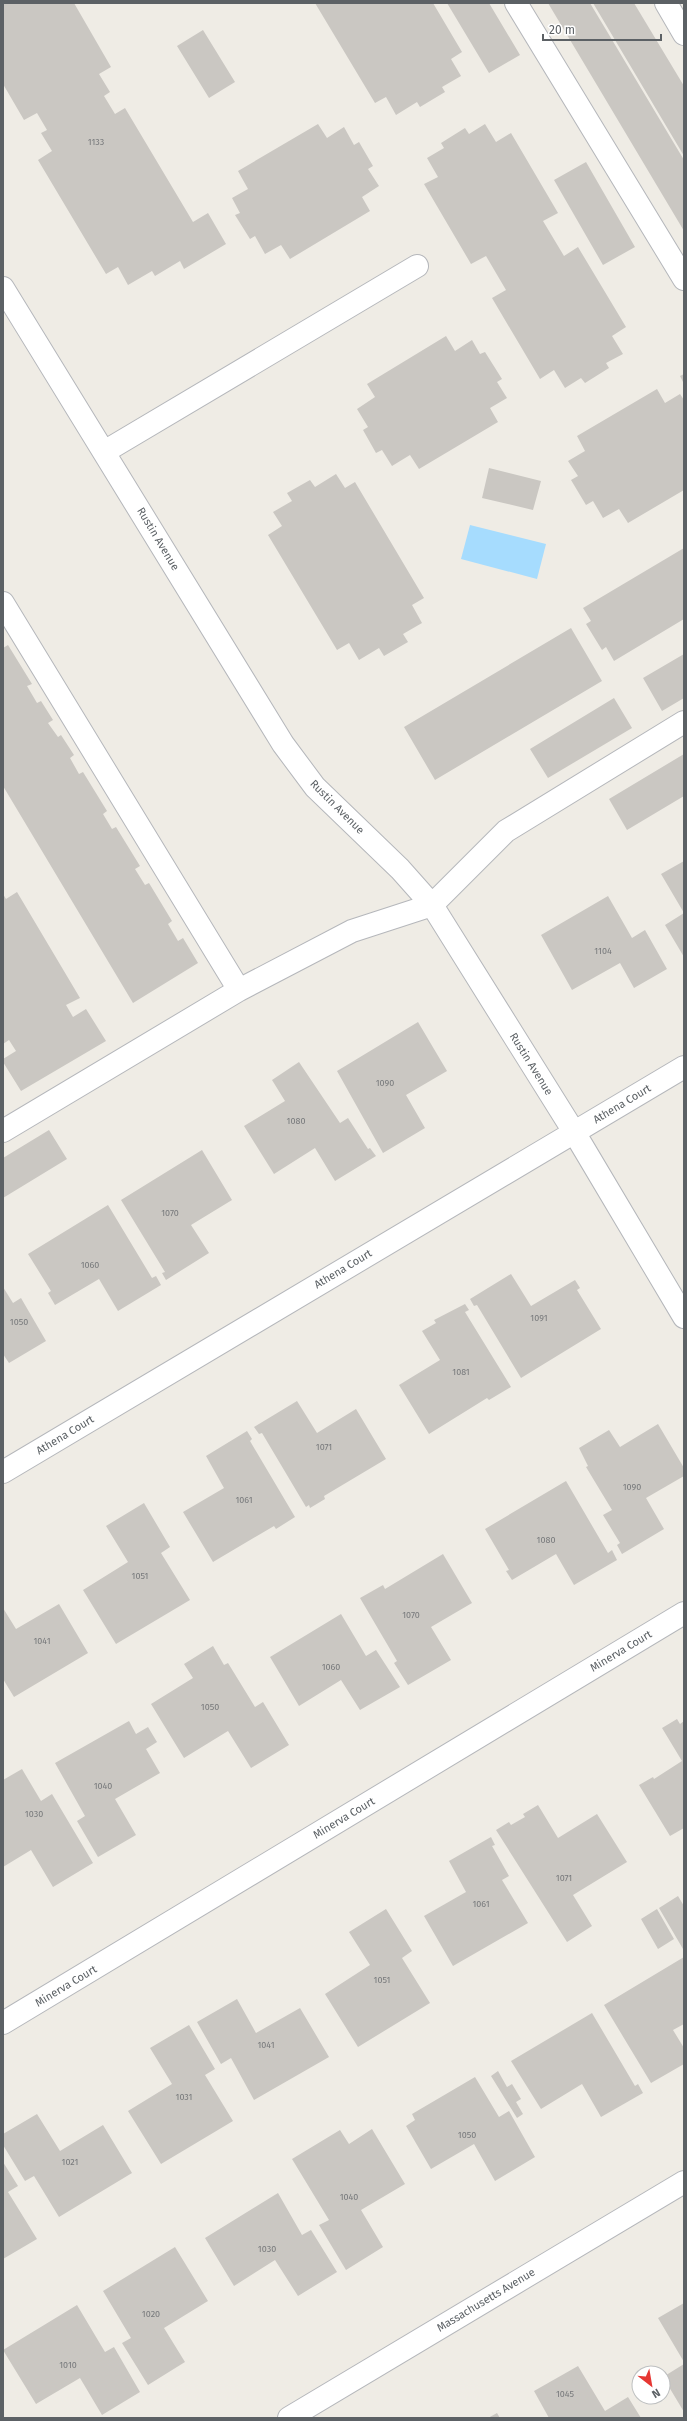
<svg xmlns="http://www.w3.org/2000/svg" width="687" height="2421" viewBox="0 0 687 2421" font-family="'Fira Sans',sans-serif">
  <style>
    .water { fill: #a6dcfe }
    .building { fill: #cac7c2 }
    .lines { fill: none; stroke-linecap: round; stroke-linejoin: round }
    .minor-casing { stroke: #b5b7bb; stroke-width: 24 }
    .minor { stroke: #fff; stroke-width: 22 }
    .labels { text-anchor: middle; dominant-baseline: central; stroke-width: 3.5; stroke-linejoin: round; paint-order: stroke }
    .number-label { font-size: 9px; fill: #787a7c }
    .street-label { font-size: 11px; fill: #5c6165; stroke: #fff }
  </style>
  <rect width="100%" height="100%" fill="#efece5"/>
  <path class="water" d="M470,525L546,544L537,579L461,559Z"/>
  <path class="building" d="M3,3H74L111,67L99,74L110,92L104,96L115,114L125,108L193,222L208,213L226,244L184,269L180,261L155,276L152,271L128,285L118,267L106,274L38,160L52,151L41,133L47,130L37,113L24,120L3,84Z
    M315,3H433L462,52L451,59L461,76L442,87L445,92L420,107L417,102L396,115L386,97L375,103Z
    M447,3H489L520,55L489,73Z
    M548,3H590L684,160V231Z
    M593,3H634L684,86V156Z
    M203,30L235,82L209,98L177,46Z
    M318,124L327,138L344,127L354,145L359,142L373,166L368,169L379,186L362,197L370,211L290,259L281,245L265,254L255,236L250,239L235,215L240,213L232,198L248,189L238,171Z
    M485,124L496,142L511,133L558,213L543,221L564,256L578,247L626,327L612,336L623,354L606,363L609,368L585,383L581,378L565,388L554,370L540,379L492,298L506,290L486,256L471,264L424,184L438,177L427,158L444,148L441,143L465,128L469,134Z
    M586,162L635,247L603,265L554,180Z
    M446,336L455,351L472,340L480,354L485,352L502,379L497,382L507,398L490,408L498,422L419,469L410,455L392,466L382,450L376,453L363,430L368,427L357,409L375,397L367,384Z
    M684,374V384L680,376Z
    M657,389L665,403L680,394L684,400V490L628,523L619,509L603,518L593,501L586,505L571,480L578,476L568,461L585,451L577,436Z
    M489,468L541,481L533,510L482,498Z
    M336,474L345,488L355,482L424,598L412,605L422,623L403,634L408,642L384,656L379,648L359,660L349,643L337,650L268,535L282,526L273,512L292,501L287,493L310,480L315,487Z
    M684,548V619L614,661L606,647L602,650L586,624L591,621L583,608Z
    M571,628L602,681L435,780L404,727Z
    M8,645L32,684L27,686L37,703L41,701L53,720L48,723L58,737L61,735L74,755L70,758L79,774L83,772L107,811L103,814L112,829L116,827L140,866L135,869L145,885L149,883L172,921L168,924L178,941L183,938L198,963L133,1003L3,786V648Z
    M684,654V698L662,711L643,678Z
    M614,698L632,728L548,778L530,749Z
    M684,754V796L627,830L609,799Z
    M684,861V913L661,874Z
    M17,892L80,998L66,1005L73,1017L86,1009L106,1041L21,1091L3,1062V1059L16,1051L9,1040L3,1044V894L6,899Z
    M608,896L632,938L645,930L667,969L634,988L620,963L572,990L541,935Z
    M684,913V957L665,925Z
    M418,1022L447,1071L406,1095L425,1128L383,1153L337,1071Z
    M299,1062L340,1123L348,1118L368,1149L370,1148L376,1156L335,1181L315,1148L274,1174L244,1126L285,1101L272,1080Z
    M49,1130L67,1159L3,1198V1158Z
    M202,1150L232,1200L191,1225L209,1253L166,1280L162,1273L165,1272L121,1200Z
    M108,1205L152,1278L156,1276L161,1285L118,1311L99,1279L55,1305L48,1293L51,1291L28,1254Z
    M511,1274L531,1306L575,1280L580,1288L577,1290L601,1329L521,1378L477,1305L474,1306L470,1299Z
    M3,1287L13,1303L21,1298L46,1341L9,1363L3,1354Z
    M465,1304L469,1310L465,1312L511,1387L489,1400L487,1398L429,1434L399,1385L440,1360L422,1331L436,1323L434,1320Z
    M297,1401L317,1433L356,1409L386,1459L324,1496L325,1499L310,1508L309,1505L306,1507L262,1433L259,1434L254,1427Z
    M658,1424L684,1468V1476L646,1498L664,1529L622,1554L617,1545L620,1543L603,1515L612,1510L586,1467L588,1466L579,1448L609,1430L620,1447Z
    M247,1431L252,1439L250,1441L295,1517L276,1529L274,1526L213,1562L183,1512L224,1488L206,1456Z
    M566,1481L608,1553L612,1550L617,1560L574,1585L556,1554L512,1580L506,1571L509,1570L485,1529Z
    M144,1503L170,1547L161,1553L190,1600L116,1644L83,1590L128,1562L106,1526Z
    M443,1554L472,1603L431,1627L451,1660L408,1685L394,1663L397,1661L360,1598L383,1585L385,1589Z
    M59,1604L88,1653L14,1697L3,1679V1608L16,1629Z
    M341,1614L366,1656L376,1650L400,1687L360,1710L341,1680L299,1706L270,1657Z
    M213,1646L224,1665L228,1663L255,1707L263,1702L289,1745L251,1768L228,1731L184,1758L151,1704L193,1678L184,1664Z
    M677,1719L680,1724L684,1721V1828L670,1836L639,1785L653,1777L654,1779L682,1761L662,1728Z
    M129,1721L136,1734L148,1727L157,1742L146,1749L160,1773L115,1799L136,1835L98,1857L77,1821L85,1816L55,1763Z
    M22,1769L41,1801L52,1794L93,1863L53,1887L31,1850L3,1867V1780Z
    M538,1805L558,1838L597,1814L627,1862L573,1895L592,1926L567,1942L496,1830L509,1822L511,1825L525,1817L523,1814Z
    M491,1837L495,1845L492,1846L509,1876L502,1880L528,1923L453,1966L424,1916L466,1892L449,1861Z
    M678,1896L684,1906L683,1949L659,1908Z
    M386,1909L412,1951L402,1958L430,2003L358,2047L325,1994L370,1965L349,1932Z
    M657,1909L674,1939L658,1949L641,1919Z
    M684,1957V2024L673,2030L684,2048V2064L651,2083L604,2005Z
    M237,1999L256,2033L300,2008L329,2057L254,2100L231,2058L221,2064L197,2022Z
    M592,2013L635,2086L638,2084L643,2093L601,2117L582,2084L541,2109L511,2061Z
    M189,2025L215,2069L205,2075L233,2121L161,2164L128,2111L172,2084L150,2048Z
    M498,2071L507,2087L512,2084L521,2099L516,2102L523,2114L517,2118L491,2076Z
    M475,2077L499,2117L509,2111L535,2157L495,2181L474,2144L431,2169L406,2126L415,2120L412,2114Z
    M37,2114L60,2151L103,2125L132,2173L59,2217L34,2176L25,2181L3,2145V2134Z
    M372,2129L405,2184L361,2210L383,2247L346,2270L319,2225L329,2220L292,2159L340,2130L349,2144Z
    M3,2162L18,2186L8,2192L37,2239L3,2259Z
    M278,2193L302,2235L311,2230L337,2272L298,2296L275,2260L234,2286L205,2238Z
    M175,2247L208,2301L164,2328L185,2362L148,2385L122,2343L131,2338L103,2291Z
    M684,2303V2362L658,2318Z
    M77,2305L105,2352L114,2347L140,2392L102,2415L80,2378L36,2404L3,2350Z
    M684,2364V2412L663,2377Z
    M578,2366L605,2411L628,2397L641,2418H549L534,2391Z
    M497,2413L500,2418H488Z"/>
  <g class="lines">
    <defs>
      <path id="minor" d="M516,3L684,279
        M666,3L684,34
        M3,288L283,744L315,787L400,869L432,905L574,1132L684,1317
        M104,452L417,266
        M3,603L239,990L3,1131
        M239,990L352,931L432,905L506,831L684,722
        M3,1472L684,1067
        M3,2023L684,1613
        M289,2418L684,2182"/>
    </defs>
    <use href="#minor" class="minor-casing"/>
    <use href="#minor" class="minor"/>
  </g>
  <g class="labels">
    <g class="number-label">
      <text x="96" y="142">1133</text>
      <text x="603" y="951">1104</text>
      <text x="385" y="1083">1090</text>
      <text x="296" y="1121">1080</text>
      <text x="170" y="1213">1070</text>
      <text x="90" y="1265">1060</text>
      <text x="539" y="1318">1091</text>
      <text x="19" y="1322">1050</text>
      <text x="461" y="1372">1081</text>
      <text x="324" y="1447">1071</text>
      <text x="632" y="1487">1090</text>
      <text x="244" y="1500">1061</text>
      <text x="546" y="1540">1080</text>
      <text x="140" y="1576">1051</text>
      <text x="411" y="1615">1070</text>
      <text x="42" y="1641">1041</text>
      <text x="331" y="1667">1060</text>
      <text x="210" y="1707">1050</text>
      <text x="103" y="1786">1040</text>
      <text x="34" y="1814">1030</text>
      <text x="564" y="1878">1071</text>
      <text x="481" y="1904">1061</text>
      <text x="382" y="1980">1051</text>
      <text x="266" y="2045">1041</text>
      <text x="184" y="2097">1031</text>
      <text x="467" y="2135">1050</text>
      <text x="70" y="2162">1021</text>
      <text x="349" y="2197">1040</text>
      <text x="267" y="2249">1030</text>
      <text x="151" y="2314">1020</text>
      <text x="68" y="2365">1010</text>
      <text x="565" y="2394">1045</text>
    </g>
    <g class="street-label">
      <text transform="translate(158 539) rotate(59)">Rustin Avenue</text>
      <text transform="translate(337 807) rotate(45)">Rustin Avenue</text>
      <text transform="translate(531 1064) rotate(58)">Rustin Avenue</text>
      <text transform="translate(622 1104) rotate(-31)">Athena Court</text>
      <text transform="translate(343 1269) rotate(-31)">Athena Court</text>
      <text transform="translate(65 1435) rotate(-31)">Athena Court</text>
      <text transform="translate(621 1651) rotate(-31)">Minerva Court</text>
      <text transform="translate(344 1818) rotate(-31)">Minerva Court</text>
      <text transform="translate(66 1986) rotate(-31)">Minerva Court</text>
      <text transform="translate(486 2300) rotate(-31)">Massachusetts Avenue</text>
    </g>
  </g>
  <rect width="687" height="2421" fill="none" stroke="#5c6165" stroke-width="8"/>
  <g transform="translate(651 2385) rotate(149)"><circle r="19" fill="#ffffff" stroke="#bec0c1"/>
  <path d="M0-3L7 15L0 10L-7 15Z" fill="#e63733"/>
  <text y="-6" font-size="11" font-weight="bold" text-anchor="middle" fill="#5c6165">N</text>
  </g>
  <path d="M543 34v6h118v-6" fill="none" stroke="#5c6165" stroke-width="2"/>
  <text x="549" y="34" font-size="12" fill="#5c6165" stroke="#ffffff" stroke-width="3" paint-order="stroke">20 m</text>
</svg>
